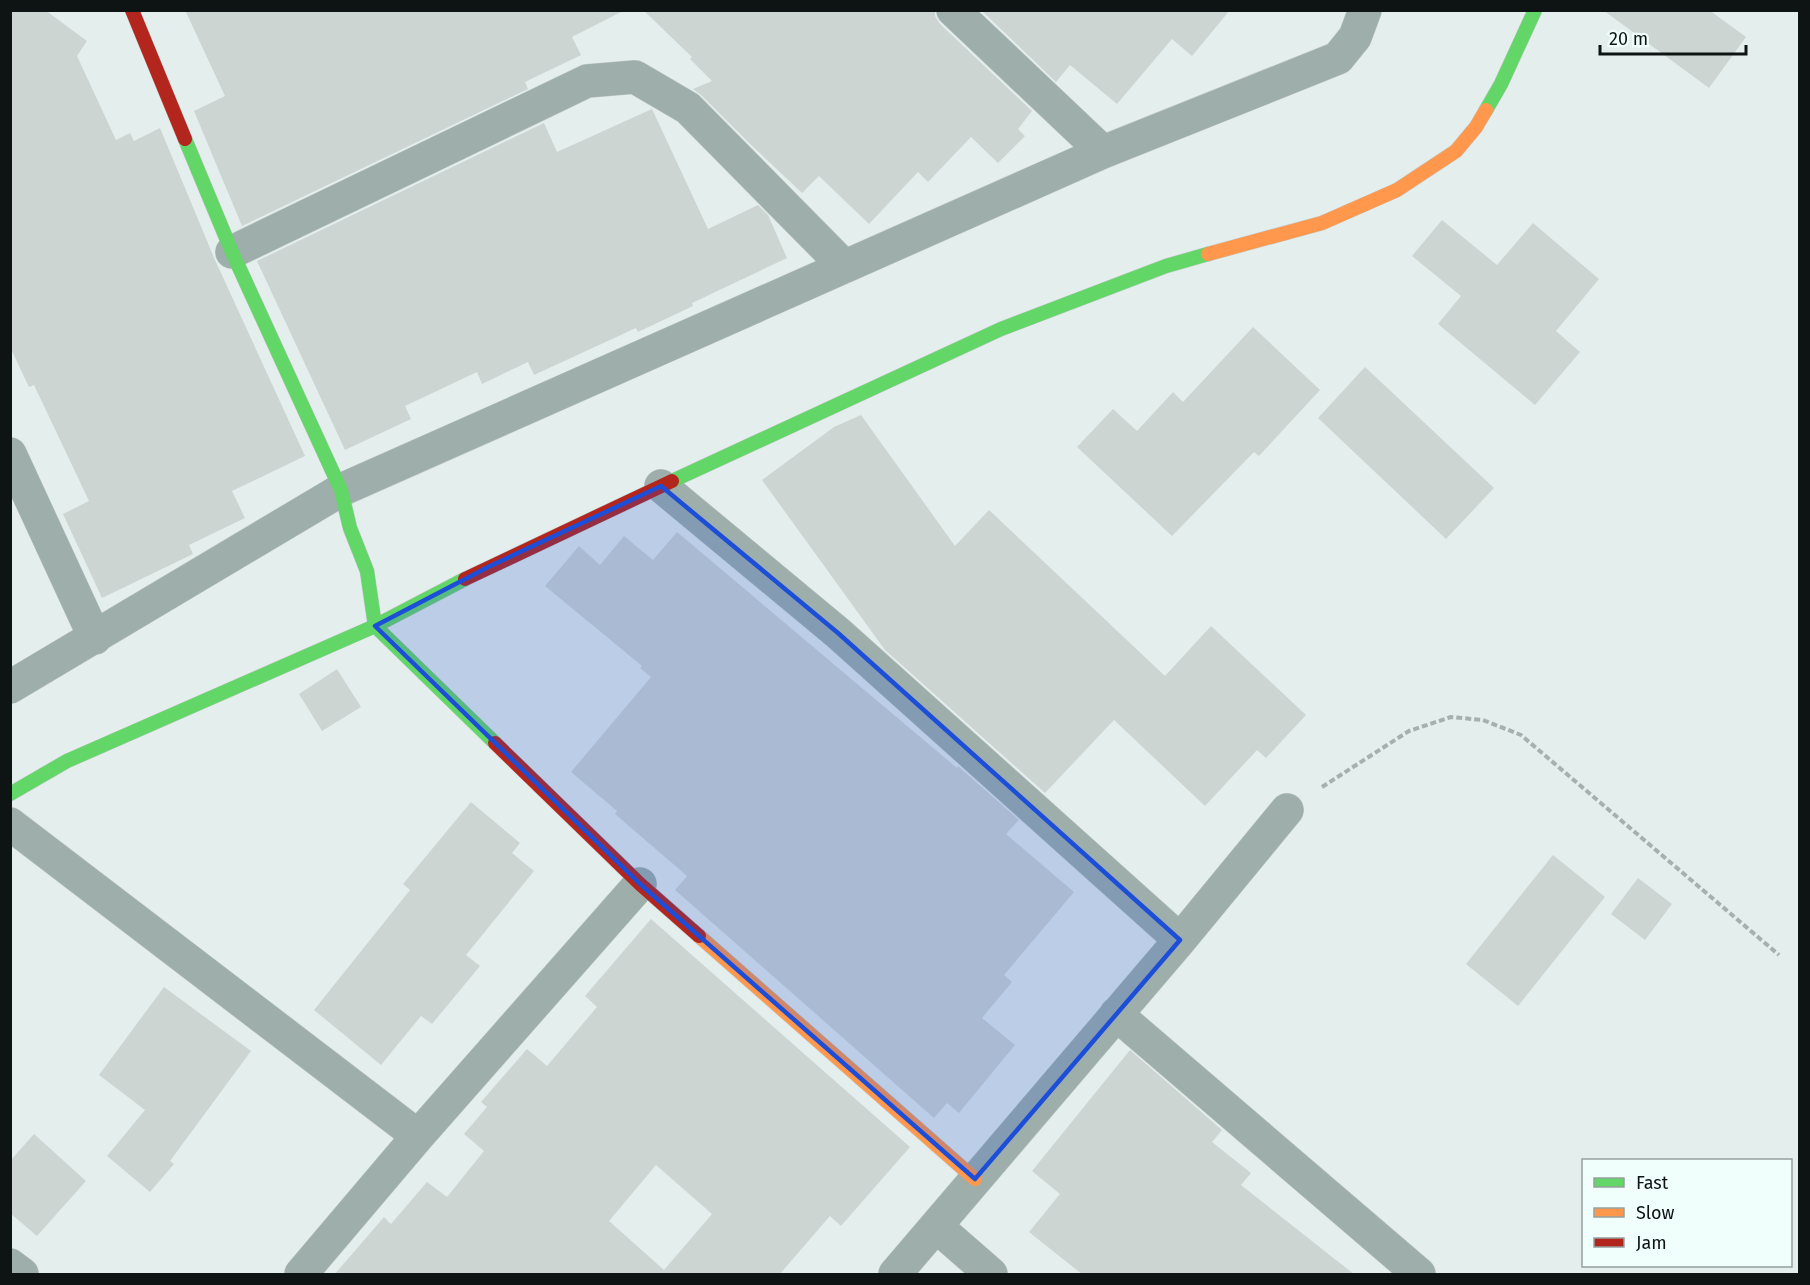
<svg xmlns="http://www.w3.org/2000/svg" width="1810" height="1285" viewBox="0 0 1810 1285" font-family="'Fira Sans',sans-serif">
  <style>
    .building { fill: #cdd5d3; fill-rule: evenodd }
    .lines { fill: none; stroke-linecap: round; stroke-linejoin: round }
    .street-casing { stroke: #c2cac8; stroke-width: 34 }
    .fast-casing { stroke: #c2cac8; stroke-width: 15 }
    .slow-casing { stroke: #c2cac8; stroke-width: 15 }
    .jam-casing { stroke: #c2cac8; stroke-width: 15 }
    .path { stroke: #a5b1b0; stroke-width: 4; stroke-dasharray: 6 3; stroke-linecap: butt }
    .street { stroke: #9daeab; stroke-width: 33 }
    .fast { stroke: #63d668; stroke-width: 14 }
    .slow { stroke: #ff974d; stroke-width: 14 }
    .jam { stroke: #b3261e; stroke-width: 14 }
    .marked { fill: #1d4ed8; fill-opacity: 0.2; stroke: #1d4ed8; stroke-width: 4.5; stroke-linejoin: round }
  </style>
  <rect width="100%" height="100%" fill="#e4eeec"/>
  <path class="building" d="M10,10H45L87,41L77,56L116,140L130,133L134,141L160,128L215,260L305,456L232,491L245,518L189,545L193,554L102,598L63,514L89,501L34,385L29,387L10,347Z
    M185,10H625L572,37L581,55L525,82L528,89L242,226L194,111L225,96Z
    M643,10H935V16L940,24L1032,111L1018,129L1025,136L998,163L971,137L928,182L918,172L869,224L819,176L802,193L748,142L701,95L693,89L712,81L690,59L692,57Z
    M981,10H1230L1192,56L1172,39L1117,104L1070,65L1056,82Z
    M1603,10H1709L1746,37L1709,88Z
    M652,109L708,229L758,205L768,215L787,258L692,303L693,306L638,332L636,328L534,375L528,362L482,384L477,372L405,406L411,419L345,450L257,261L544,123L557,152Z
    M1442,220L1497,265L1533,223L1599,279L1556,331L1580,352L1535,405L1438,324L1461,296L1412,256Z
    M1253,327L1320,390L1259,456L1254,452L1172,536L1077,447L1113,409L1137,431L1173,392L1183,402Z
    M1365,367L1494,488L1446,539L1318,418Z
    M861,415L955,546L989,510L1165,676L1211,626L1306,715L1266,758L1257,750L1205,806L1114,720L1045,793L885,650L762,480L834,427Z
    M677,532L957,768L958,766L1019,820L1006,834L1074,892L1004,975L1012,982L982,1018L1015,1045L959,1113L947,1103L934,1118L675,890L687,876L615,814L617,811L571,772L651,677L640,668L642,666L545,586L579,546L600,565L624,536L653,560Z
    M337,669L361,707L322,731L299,694Z
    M471,802L520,843L512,853L534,871L466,955L480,966L432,1024L421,1016L381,1065L314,1010L410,890L403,884Z
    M1553,855L1605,897L1518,1006L1466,964Z
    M1638,878L1672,904L1645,940L1611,914Z
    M651,919L910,1147L841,1226L830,1216L779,1275H334L384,1217L391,1224L427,1182L447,1197L484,1151L464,1134L487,1107L481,1102L527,1049L547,1066L597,1007L585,996ZM656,1165L712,1214L664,1270L609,1221Z
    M164,987L251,1051L170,1161L174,1164L150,1192L107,1156L145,1110L99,1075Z
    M1130,1050L1222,1130L1212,1142L1251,1173L1241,1185L1355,1275H1083L1029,1232L1060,1194L1032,1171Z
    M34,1134L86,1181L37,1236L10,1213V1161Z"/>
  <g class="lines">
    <defs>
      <path id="street" d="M953,10L1103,152
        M232,252L587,81L635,77L688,108L844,266
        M10,454L95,638
        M661,486L838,633L1180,940
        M10,687L341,490L1103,152L1338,58L1355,37L1365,10
        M10,824L418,1136
        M1116,1014L1419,1274
        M936,1226L991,1274
        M10,1265L22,1274
        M301,1274L418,1136L640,884
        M895,1274L1180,940L1287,810"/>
      <path id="fast" d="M1486,110L1501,84L1535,10
        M185,139L232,252L341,490L350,528L367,571L375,626L495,743
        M672,481L1001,329L1166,266L1208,254
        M10,794L67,761L375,626L465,579"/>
      <path id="slow" d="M1208,254L1322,223L1397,190L1456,151L1476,127L1486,110
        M699,936L975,1179"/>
      <path id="jam" d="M132,10L185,139
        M465,579L672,481
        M495,743L640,884L699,936"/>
    </defs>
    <use href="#street" class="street-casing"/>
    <use href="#fast" class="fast-casing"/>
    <use href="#slow" class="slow-casing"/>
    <use href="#jam" class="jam-casing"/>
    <path class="path" d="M1322,787L1409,731L1451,717L1483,720L1521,735L1779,955"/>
    <use href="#street" class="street"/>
    <use href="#fast" class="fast"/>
    <use href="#slow" class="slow"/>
    <use href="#jam" class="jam"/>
  </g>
  <path class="marked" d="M661,486L838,633L1180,940L975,1179L640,884L375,626L490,566Z"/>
  <rect width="1810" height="1285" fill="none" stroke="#0d1413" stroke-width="24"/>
  <rect x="1582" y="1159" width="210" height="108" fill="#f0fffc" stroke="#95a19f" stroke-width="1.5"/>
  <rect x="1594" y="1178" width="30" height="9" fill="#63d668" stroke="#95a19f" stroke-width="1.5"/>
  <text x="1636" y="1189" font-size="18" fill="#0d1413">Fast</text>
  <rect x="1594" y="1208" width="30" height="9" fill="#ff974d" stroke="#95a19f" stroke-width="1.5"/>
  <text x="1636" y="1219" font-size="18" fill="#0d1413">Slow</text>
  <rect x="1594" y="1238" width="30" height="9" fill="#b3261e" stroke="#95a19f" stroke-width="1.5"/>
  <text x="1636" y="1249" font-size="18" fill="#0d1413">Jam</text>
  <path d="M1600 45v9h146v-9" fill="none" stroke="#0d1413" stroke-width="3"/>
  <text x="1609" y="45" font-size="18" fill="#0d1413" stroke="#f0fffc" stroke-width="4.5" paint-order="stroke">20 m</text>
</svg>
